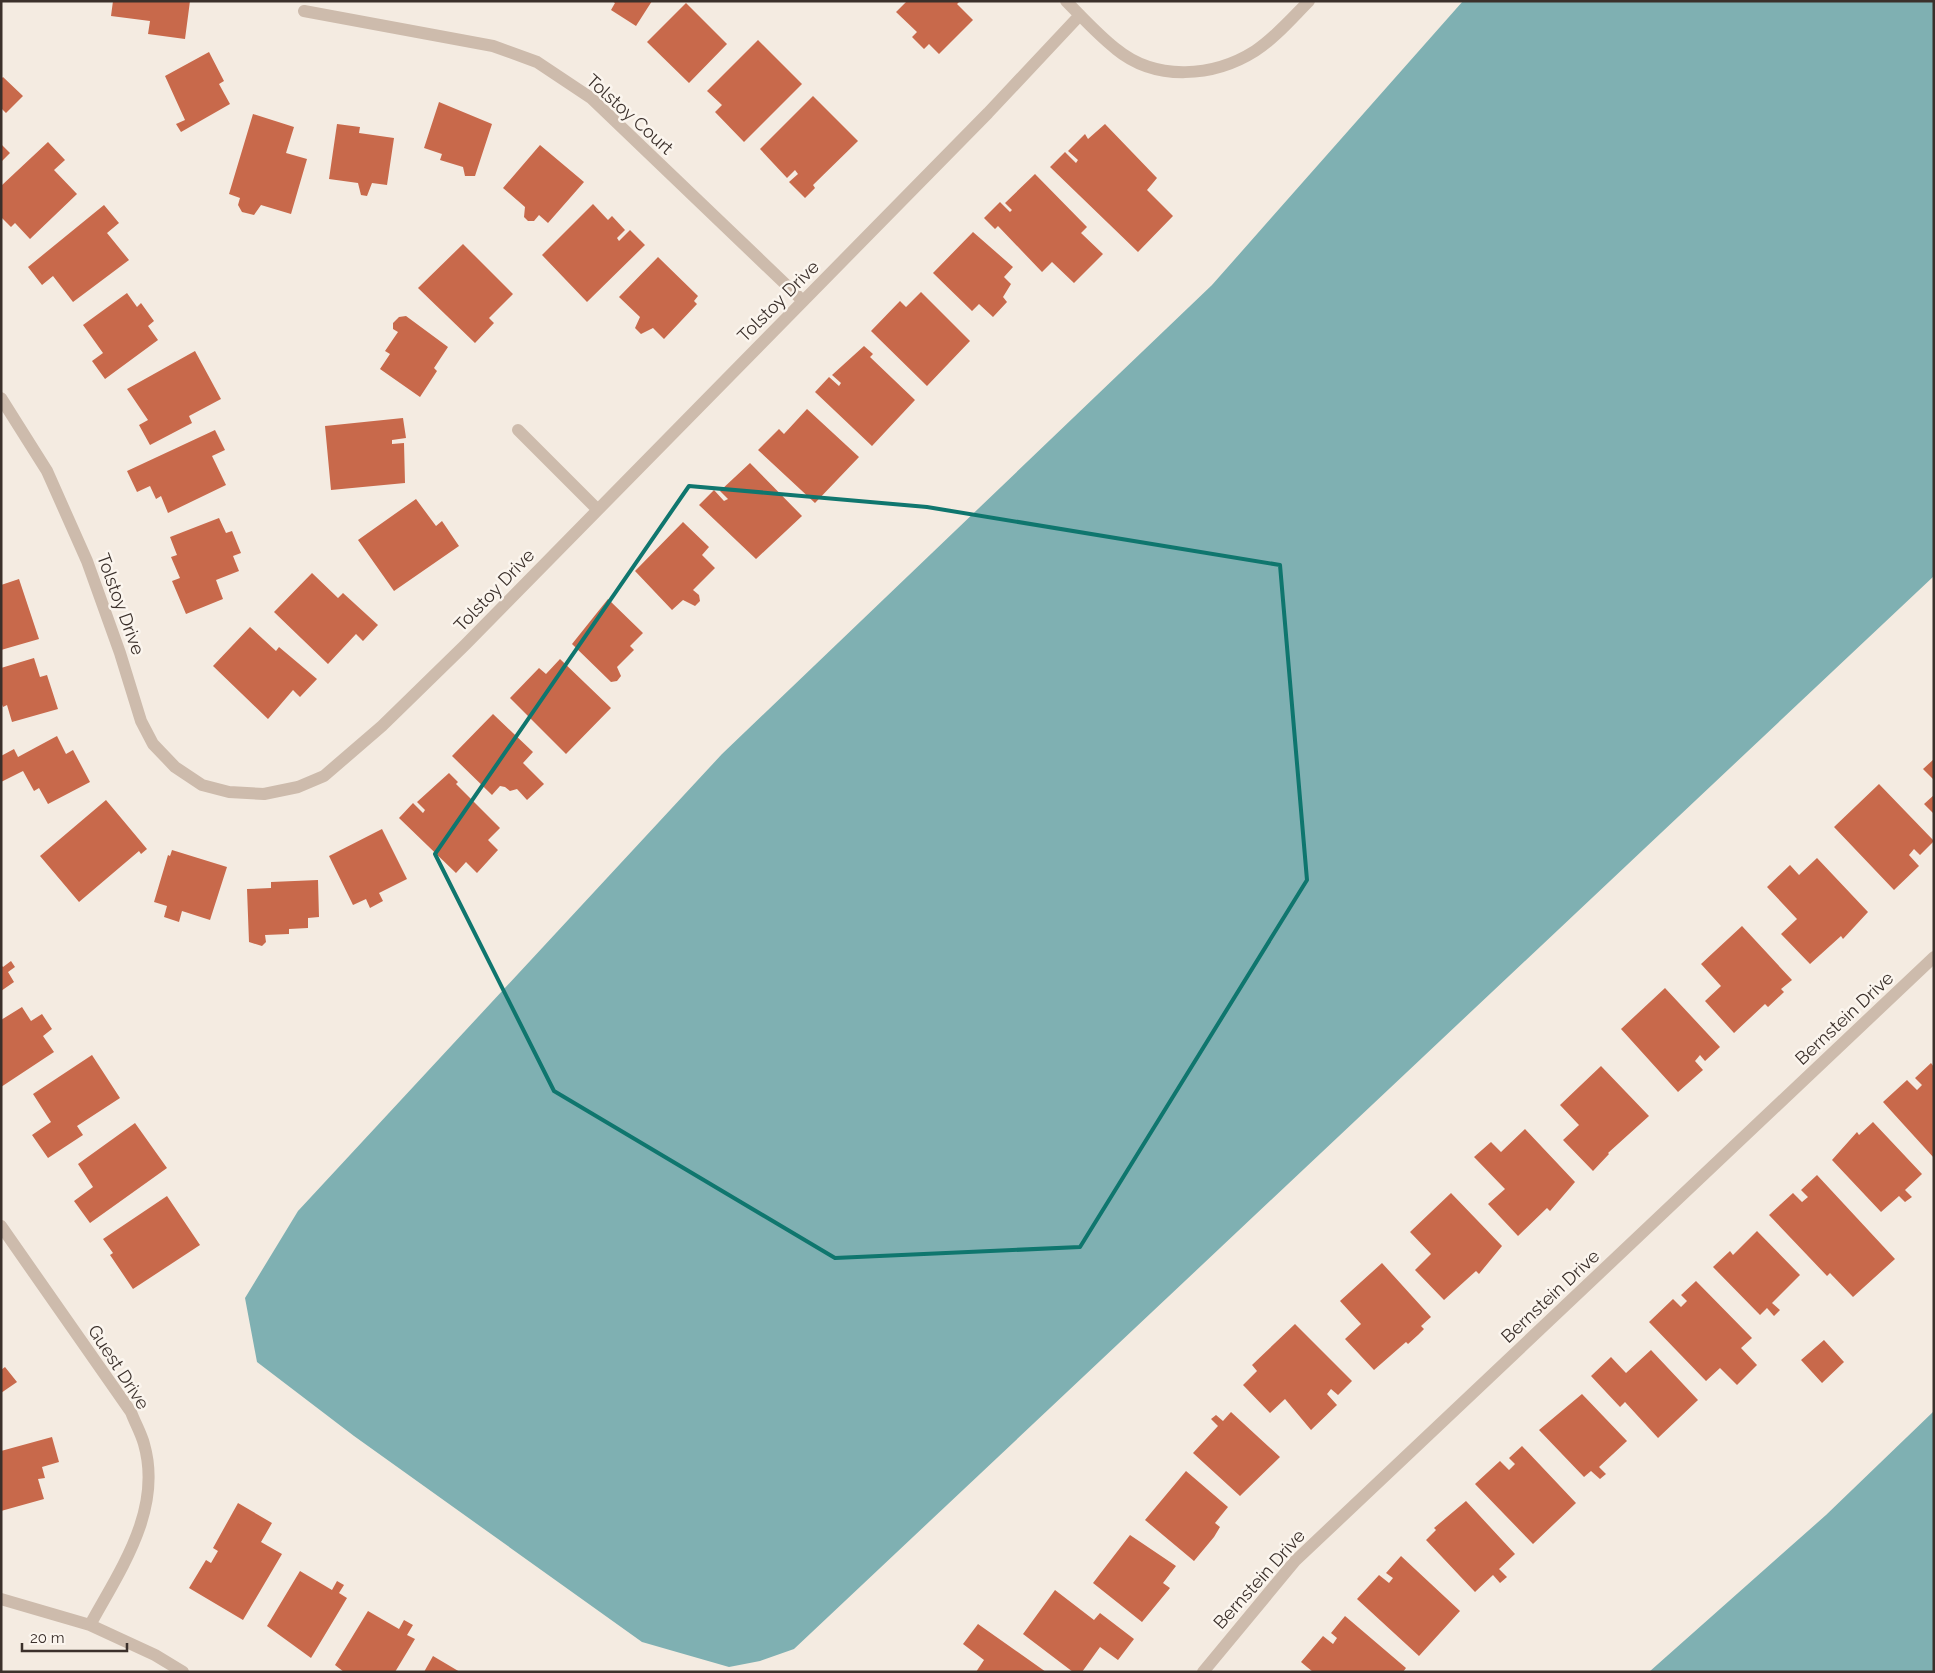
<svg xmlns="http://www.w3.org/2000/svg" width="1935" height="1673" viewBox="0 0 1935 1673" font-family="Raleway,sans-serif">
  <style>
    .water { fill: #7fb0b2 }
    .building { fill: #c8694b }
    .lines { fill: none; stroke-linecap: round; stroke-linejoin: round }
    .minor { stroke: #cdbbac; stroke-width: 12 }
    .marked { fill: none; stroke: #0f766e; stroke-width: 4; stroke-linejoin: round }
    .labels { text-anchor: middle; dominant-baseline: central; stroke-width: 5; stroke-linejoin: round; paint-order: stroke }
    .street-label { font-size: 18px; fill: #3b302b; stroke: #fbf5ee }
  </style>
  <rect width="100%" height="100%" fill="#f4ebe1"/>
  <path class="water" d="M1463,1H1934V576L794,1649L760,1661L729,1667L642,1642L354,1436L257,1362L245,1298L298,1211L722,754L1212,285Z
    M1934,1411V1672H1649L1826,1515Z"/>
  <path class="building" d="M113,1H190L185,39L148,34L150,21L111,16Z
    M612,1H652L636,26L611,10L615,3Z
    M907,1H960L957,4L973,20L939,54L929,44L924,49L912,37L917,32L896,12Z
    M686,3L727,44L689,83L647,42Z
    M758,40L802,84L744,142L715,112L722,105L707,91Z
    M209,52L224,81L219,84L230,104L181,132L176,124L185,120L165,76Z
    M3,77L23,96L6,113L1,108V79Z
    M813,96L858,141L813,185L815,188L805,198L789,182L798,174L795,170L787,178L760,149Z
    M439,102L492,124L475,176H465L463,167L440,160L442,154L424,148Z
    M253,114L294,127L286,153L307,159L291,214L261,205L254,215L242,212L238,205L240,198L229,194Z
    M337,124L360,127L359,133L394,138L387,185L372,183L367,196L361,195L358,183L329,179Z
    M1105,124L1157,178L1147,190L1173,216L1138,252L1050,167L1065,152L1076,163L1078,160L1068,151L1085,134L1088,139Z
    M48,142L65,160L54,170L77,194L30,239L15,223L11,227L1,217V186Z
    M1,144L10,153L1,162Z
    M540,145L584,182L548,223L539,215L534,221H528L524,217L525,207L503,188Z
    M1035,174L1087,227L1081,233L1103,254L1074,283L1052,262L1042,272L998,226L995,229L984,218L1000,202L1010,212L1012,210L1005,203Z
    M593,204L608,220L612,216L625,230L617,238L619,241L630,230L645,245L587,302L542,255Z
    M104,205L119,223L107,233L129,260L73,302L53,276L42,285L28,267Z
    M973,232L1013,267L1004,277L1011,284L1003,297L1007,302L993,317L979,304L972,311L933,273Z
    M463,244L513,294L489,318L494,323L475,343L418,288Z
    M658,257L698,296L694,301L697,304L664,339L653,328L641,334L635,328L640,317L619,297Z
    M921,292L970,341L927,386L871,331L900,301L906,307Z
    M127,293L137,307L141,303L154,321L148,326L158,340L105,379L92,361L103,353L83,325Z
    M406,316L448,347L434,368L437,371L420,397L380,369L390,354L385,351L398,332L393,329V323L399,317Z
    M864,346L873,354L870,357L915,400L872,446L815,392L829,377L839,386L841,383L832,375Z
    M195,351L221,399L189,416L192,423L150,445L139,425L148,420L127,389Z
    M807,409L859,457L815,503L758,450L779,429L784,434Z
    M403,418L406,438L392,440V444L404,443L405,483L331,490L325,426Z
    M215,430L225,450L212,456L226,485L168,513L161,496L156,499L150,486L137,492L127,471Z
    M750,463L802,516L756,559L699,505L714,490L724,501L728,499L720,491Z
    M416,499L436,526L442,521L459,546L394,591L358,540Z
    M219,518L226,533L232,531L241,553L233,556L239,571L216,580L223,599L186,614L172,581L180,578L171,557L177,555L170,537Z
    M683,522L709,547L702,555L715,568L693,590L699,595L700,601L695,606L683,600L672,610L635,571Z
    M312,573L338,598L343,593L378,625L363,641L356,634L328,664L274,612Z
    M19,579L39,639L1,650V585Z
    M608,599L643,633L630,646L634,650L617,667L621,676L617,681L611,682L572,644Z
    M250,627L276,651L279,647L317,679L300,697L293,690L268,719L213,666Z
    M34,658L40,677L47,675L58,709L12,722L7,705L3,707L1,702V668Z
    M560,659L611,708L566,754L510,698L539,668L546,674Z
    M493,714L533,752L523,763L544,784L527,800L517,789L510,791L505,787L500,786L492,795L452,756Z
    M57,736L66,754L73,750L90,782L48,804L39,788L34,791L23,771L1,782V756L14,749L18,757Z
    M1934,759V780L1923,769Z
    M449,773L458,782L456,784L500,828L488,840L498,850L477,873L466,862L456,873L399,818L413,803L423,813L425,810L417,802Z
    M1879,784L1934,841L1920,855L1914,849L1909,855L1919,866L1894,890L1834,827Z
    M1934,795V814L1924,804Z
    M106,800L147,849L141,854L139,851L79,902L40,856Z
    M382,829L407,879L379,893L383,901L370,908L366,899L353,905L329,856Z
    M172,850L227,867L210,920L182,911L179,922L164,917L167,906L154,902L168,855L170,856Z
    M1817,858L1868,912L1843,939L1841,936L1810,964L1781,934L1797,919L1767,887L1790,865L1799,875Z
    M318,880L319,917L308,918V928L289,929V934L265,935L266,942L262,946L249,942L247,889L271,888V882Z
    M1742,926L1792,980L1781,989L1784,992L1768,1007L1765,1004L1734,1033L1705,1001L1721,986L1701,964Z
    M11,961L15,967L8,972L14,982L1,991V965L3,967Z
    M1665,988L1720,1047L1705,1061L1700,1055L1695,1061L1703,1070L1678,1092L1621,1029Z
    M22,1007L31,1021L42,1014L52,1029L43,1036L54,1052L1,1087V1020Z
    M92,1055L120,1098L77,1126L83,1135L48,1158L32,1135L51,1122L33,1094Z
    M1931,1063L1934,1067V1158L1883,1102L1907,1080L1917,1090L1922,1085L1915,1078Z
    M1601,1066L1649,1116L1608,1153L1609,1154L1593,1171L1563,1140L1579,1125L1560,1105Z
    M1873,1122L1922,1174L1905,1190L1912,1197L1905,1202L1899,1196L1881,1212L1832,1160L1857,1132L1859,1135Z
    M135,1123L167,1168L90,1223L74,1201L93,1187L78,1164Z
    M1525,1129L1575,1182L1550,1211L1547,1208L1518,1236L1488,1204L1505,1189L1474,1157L1491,1142L1501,1152Z
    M1817,1175L1895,1259L1853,1297L1830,1273L1827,1276L1769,1215L1793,1193L1802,1202L1808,1197L1801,1190Z
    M1451,1193L1502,1246L1479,1274L1476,1271L1444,1300L1415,1270L1431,1254L1410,1232Z
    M167,1196L200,1245L133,1289L110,1255L113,1253L103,1239Z
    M1757,1231L1800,1275L1772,1303L1780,1310L1774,1316L1767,1308L1760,1315L1713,1267L1730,1251L1733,1255Z
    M1382,1263L1431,1317L1421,1326L1424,1329L1418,1335L1408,1344L1406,1342L1374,1370L1345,1339L1361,1324L1340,1301Z
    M1696,1281L1752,1338L1741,1348L1757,1365L1737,1385L1720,1368L1706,1381L1649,1322L1673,1299L1681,1307L1687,1301L1681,1295Z
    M1295,1324L1352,1381L1338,1395L1331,1389L1327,1394L1337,1405L1311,1430L1285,1399L1270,1413L1243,1385L1257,1371L1252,1365Z
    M1824,1340L1844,1362L1822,1383L1801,1360Z
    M1651,1350L1698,1400L1658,1438L1625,1402L1620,1407L1591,1376L1611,1357L1626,1373Z
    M5,1367L17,1382L1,1393V1370Z
    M1582,1394L1627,1441L1599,1467L1606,1474L1600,1479L1591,1471L1584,1477L1539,1430Z
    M1231,1412L1280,1457L1240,1496L1193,1453L1218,1426L1211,1419L1216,1415L1223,1421Z
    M52,1437L59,1462L42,1467L45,1478L38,1479L44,1499L1,1511V1451Z
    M1522,1446L1576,1503L1533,1544L1475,1484L1500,1461L1509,1470L1515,1464L1509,1458Z
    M1186,1471L1228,1507L1215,1523L1220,1527L1214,1537L1194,1561L1145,1520Z
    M1466,1501L1515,1554L1499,1569L1507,1577L1500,1583L1493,1575L1475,1592L1426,1540L1436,1530L1434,1528Z
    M238,1503L272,1523L261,1542L282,1554L243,1620L189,1588L206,1560L211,1563L218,1551L213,1548Z
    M1130,1535L1176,1566L1163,1583L1170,1588L1142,1622L1093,1583Z
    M1401,1556L1460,1611L1419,1656L1357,1599L1379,1575L1389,1583L1393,1578L1386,1573Z
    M300,1571L332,1590L337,1581L344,1585L339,1593L347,1598L311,1658L267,1626Z
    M1055,1590L1094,1620L1100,1613L1134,1639L1118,1660L1100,1647L1082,1672H1073L1023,1634Z
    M368,1611L399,1629L404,1620L413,1625L407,1635L415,1639L395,1672H344L335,1665Z
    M1345,1616L1406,1668L1403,1672H1313L1301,1662L1323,1636L1333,1644L1337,1638L1331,1633Z
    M978,1624L1046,1672H976L984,1660L963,1644Z
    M433,1656L460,1672H424Z"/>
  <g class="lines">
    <path class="minor" d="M1066,1C1082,17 1098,35 1116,49C1156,82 1214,77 1255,51C1275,38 1292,18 1309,1
      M304,11L493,46L537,62L591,98L803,301
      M1,398L47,471L87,561L120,653L141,721L153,744L175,767L202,785L229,792L264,794L298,787L324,776L382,726L465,645L988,113L1080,15
      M518,430L597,509
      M1,1226L131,1412C135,1423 141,1433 144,1444C163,1510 120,1570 90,1625
      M1,1599L90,1625L155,1655L183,1672
      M1203,1672L1295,1561L1934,957"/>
  </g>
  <path class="marked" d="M689,486L927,507L1280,565L1307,880L1080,1247L835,1258L554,1091L435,854Z"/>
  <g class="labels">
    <g class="street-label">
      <text transform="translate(630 114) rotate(42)">Tolstoy Court</text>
      <text transform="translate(778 301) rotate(-45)">Tolstoy Drive</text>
      <text transform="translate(494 590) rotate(-46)">Tolstoy Drive</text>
      <text transform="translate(121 604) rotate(70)">Tolstoy Drive</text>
      <text transform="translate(1844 1018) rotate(-43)">Bernstein Drive</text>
      <text transform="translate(1550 1296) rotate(-43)">Bernstein Drive</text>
      <text transform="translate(119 1367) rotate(57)">Guest Drive</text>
      <text transform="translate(1259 1579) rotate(-48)">Bernstein Drive</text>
    </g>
  </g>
  <rect width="1935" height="1673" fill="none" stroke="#3b302b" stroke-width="5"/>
  <path d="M22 1643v8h105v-8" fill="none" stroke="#3b302b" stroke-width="2.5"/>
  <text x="30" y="1643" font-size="15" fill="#3b302b" stroke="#fbf5ee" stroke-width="4" paint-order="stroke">20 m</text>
</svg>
